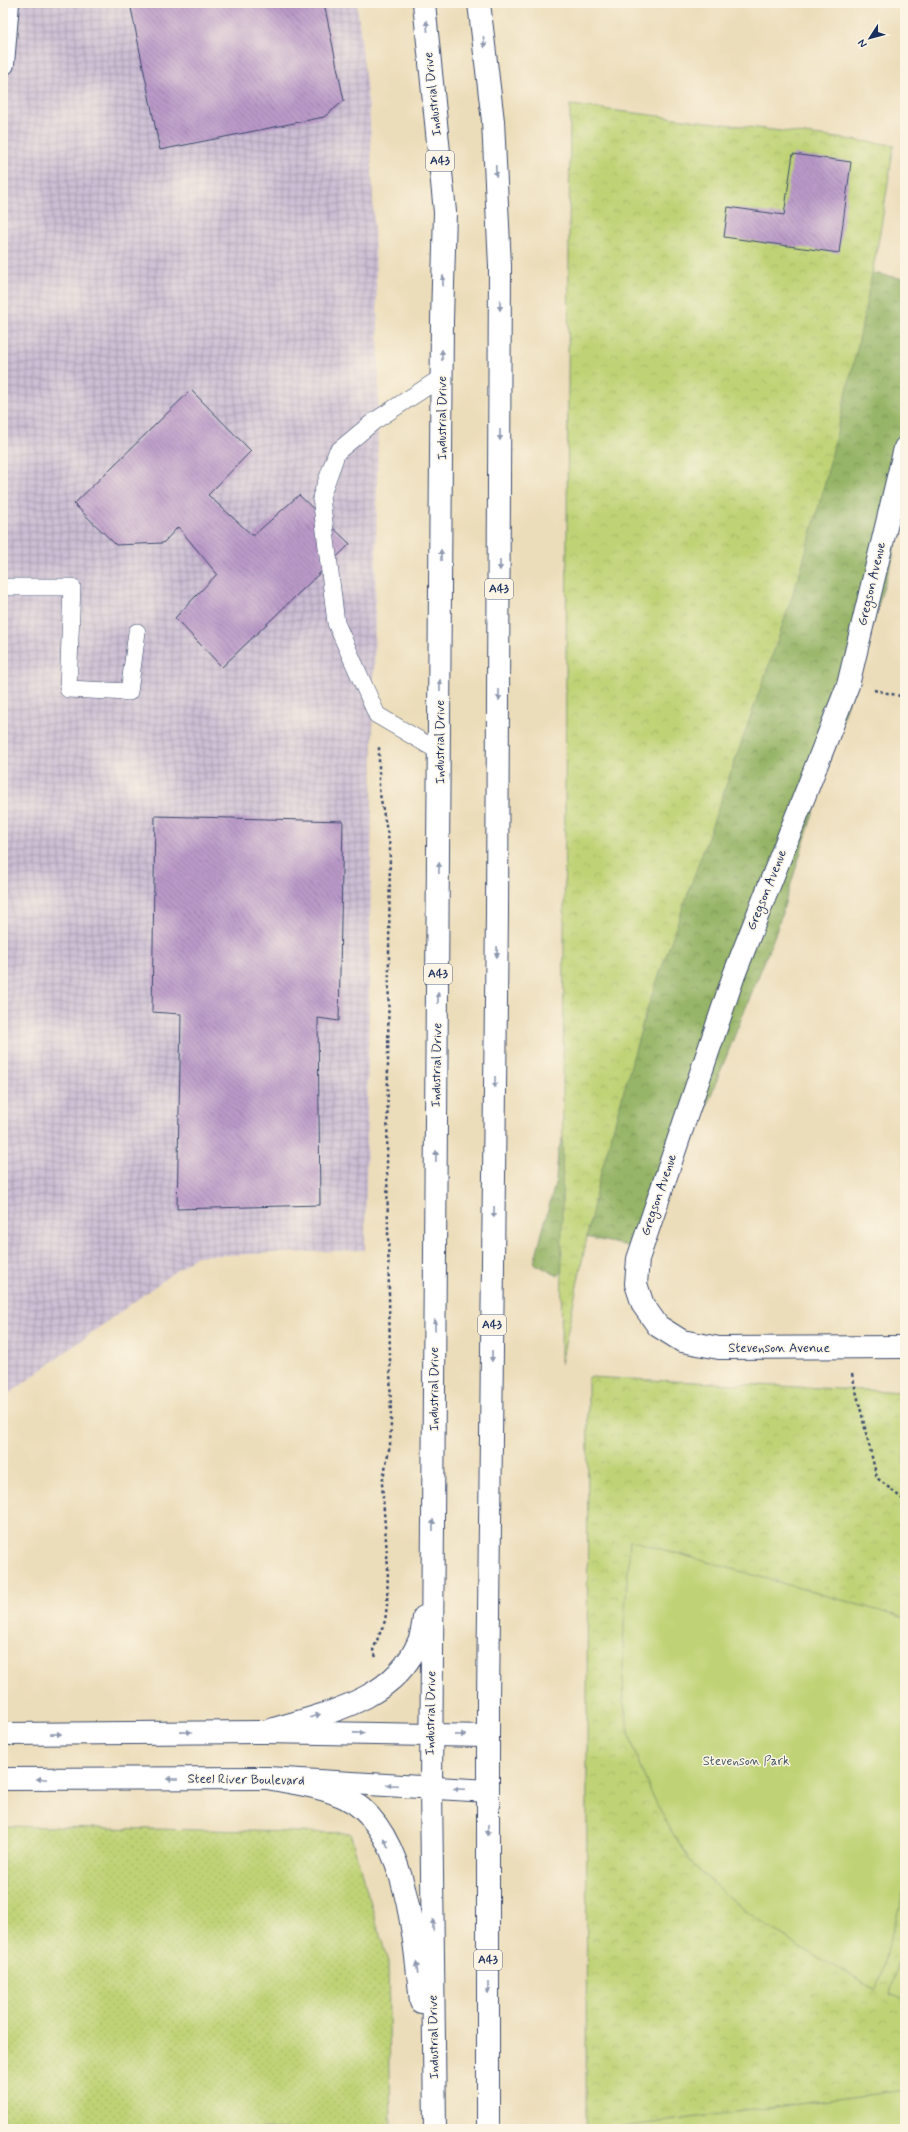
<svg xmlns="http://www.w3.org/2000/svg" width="908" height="2132" viewBox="0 0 908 2132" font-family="Mynerve,sans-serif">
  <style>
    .industrial { fill: url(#industrial-grid) }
    .grass { fill: url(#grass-dots); stroke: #6d816a }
    .forest { fill: url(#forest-crowns); stroke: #597262 }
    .park { fill: url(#park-crowns); stroke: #6d816a }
    .pitch { fill: #bfd376; stroke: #6d816a }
    .building { fill: url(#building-back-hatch) }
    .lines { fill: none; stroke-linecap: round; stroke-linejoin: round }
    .lane-casing { stroke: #3a496c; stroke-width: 18 }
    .street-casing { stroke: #3a496c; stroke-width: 24 }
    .highway-casing { stroke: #3a496c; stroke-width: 24 }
    .path { stroke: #3a496c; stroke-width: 2.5; stroke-dasharray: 3 3; stroke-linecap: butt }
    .lane { stroke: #fff; stroke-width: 17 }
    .street { stroke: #fff; stroke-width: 22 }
    .highway { stroke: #fff; stroke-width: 22 }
    .oneway { fill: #8d97ae }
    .labels { text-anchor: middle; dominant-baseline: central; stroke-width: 3; stroke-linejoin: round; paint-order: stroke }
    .shield { fill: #fcf5e5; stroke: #5e6a86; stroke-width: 1 }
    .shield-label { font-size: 12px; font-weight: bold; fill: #1b2f5e }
    .street-label { font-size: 13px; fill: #1b2f5e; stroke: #fcf5e5 }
    .park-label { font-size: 13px; fill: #445864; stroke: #fcf5e5 }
  </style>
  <defs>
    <pattern id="industrial-grid" width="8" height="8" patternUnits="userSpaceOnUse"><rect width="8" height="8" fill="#ccbed4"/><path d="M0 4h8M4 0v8" fill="none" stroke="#a59baf"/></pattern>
    <pattern id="grass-dots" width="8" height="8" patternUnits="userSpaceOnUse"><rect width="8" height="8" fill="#bfd376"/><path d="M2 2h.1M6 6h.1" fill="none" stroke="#a4b568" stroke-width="1.8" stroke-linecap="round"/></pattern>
    <pattern id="forest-crowns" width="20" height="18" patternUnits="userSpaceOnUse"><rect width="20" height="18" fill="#97b567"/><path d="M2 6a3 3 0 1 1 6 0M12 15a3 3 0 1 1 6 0" fill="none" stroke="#7a9458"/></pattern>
    <pattern id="park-crowns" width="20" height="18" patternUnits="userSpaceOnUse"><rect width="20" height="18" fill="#bfd376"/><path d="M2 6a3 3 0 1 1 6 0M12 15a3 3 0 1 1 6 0" fill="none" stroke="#a4b568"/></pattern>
    <pattern id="building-back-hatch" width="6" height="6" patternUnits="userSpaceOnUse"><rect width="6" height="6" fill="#ba99c8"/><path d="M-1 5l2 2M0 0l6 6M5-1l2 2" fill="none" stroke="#967da6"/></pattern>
  </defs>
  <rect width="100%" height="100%" fill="#fcf5e5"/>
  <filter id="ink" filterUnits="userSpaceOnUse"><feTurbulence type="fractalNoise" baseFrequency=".025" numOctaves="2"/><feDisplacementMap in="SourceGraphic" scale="8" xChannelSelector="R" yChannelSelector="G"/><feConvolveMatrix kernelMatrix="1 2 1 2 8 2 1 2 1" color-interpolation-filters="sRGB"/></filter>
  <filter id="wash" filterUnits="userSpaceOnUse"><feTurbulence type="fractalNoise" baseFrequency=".012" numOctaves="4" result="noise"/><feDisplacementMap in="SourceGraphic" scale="16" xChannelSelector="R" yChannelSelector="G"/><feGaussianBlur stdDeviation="0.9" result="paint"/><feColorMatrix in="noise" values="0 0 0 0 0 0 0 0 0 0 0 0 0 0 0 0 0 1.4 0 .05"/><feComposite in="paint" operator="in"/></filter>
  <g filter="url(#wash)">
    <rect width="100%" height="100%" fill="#ecddba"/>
    <path class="industrial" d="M3,3H357L370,120L379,358L365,1250L196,1256L9,1394L3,1349Z"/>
    <path class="grass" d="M3,1826L350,1833L388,1962L391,2129H3Z"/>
    <path class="forest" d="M728,247L905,279V433L893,557L776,932L685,1160L637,1248L586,1237L558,1276L534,1263L556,1180L558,1152L626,928L806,416L864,318L811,333Z"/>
    <path class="park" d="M570,105L894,145L880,233L859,340L823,491L800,572L779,636L645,1015L598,1183L561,1364Z
      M588,1377L905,1392V2129H586Z"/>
    <path class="pitch" d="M630,1540L905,1618V1887L876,1990C811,1953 743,1919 693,1863C677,1844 665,1819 654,1798C640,1770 626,1732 624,1700C620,1647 627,1593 630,1540Z
      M905,1939V2000L890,1994Z
      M905,2090V2129H613L614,2128Z"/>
    <g id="blocks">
      <path class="building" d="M130,3H324L344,101L324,117L160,150Z
        M793,154L851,162L839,253L724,237L728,207L784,215Z
        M191,390L251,451L208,495L253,536L299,495L350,544L222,667L175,618L217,574L178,527L163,543L116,545L74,504Z
        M155,816L343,821L339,1021L318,1018L320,1205L177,1209L181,1014L152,1012Z"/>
    </g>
  </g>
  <g filter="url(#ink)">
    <use href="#blocks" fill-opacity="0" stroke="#3a496c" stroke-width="1"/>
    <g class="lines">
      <defs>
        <path id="lane" d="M3,587H72L68,689L129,692L137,632
          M440,752L377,715L336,623L321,497L337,452L373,422L442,377"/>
        <path id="street" d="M3,64L8,3
          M905,448L848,685L734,975L638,1259L636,1284L643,1305L658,1326L682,1341L719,1348L905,1347
          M3,1734L264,1732L488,1736
          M3,1779L267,1778L488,1791"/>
        <path id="highway" d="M424,3L445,212L442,320L431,1787L435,2129
          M479,3L493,121L500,266L497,913L488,1699V2129
          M264,1732C321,1714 394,1703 419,1641C422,1634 423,1625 424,1617
          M267,1778C293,1783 320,1786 344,1797C408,1827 414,1941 421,2002"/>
      </defs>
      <use href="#lane" class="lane-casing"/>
      <use href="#street" class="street-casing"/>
      <use href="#highway" class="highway-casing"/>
      <path class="path" d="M874,690L905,697
        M852,1374L877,1478L905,1501
        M376,1657L373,1650L385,1621L387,1605L388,1569L382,1483L390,1445L391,1423L387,1166L390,847L379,789V746"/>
      <use href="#lane" class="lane"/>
      <use href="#street" class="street"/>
      <use href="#highway" class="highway"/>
    </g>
    <defs><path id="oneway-solid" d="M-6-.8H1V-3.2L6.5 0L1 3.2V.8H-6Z"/></defs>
    <g class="oneway">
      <use href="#oneway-solid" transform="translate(427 26) rotate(-96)"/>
      <use href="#oneway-solid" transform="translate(484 42) rotate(83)"/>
      <use href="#oneway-solid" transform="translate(496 171) rotate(87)"/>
      <use href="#oneway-solid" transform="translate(443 281) rotate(-89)"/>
      <use href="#oneway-solid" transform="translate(500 305) rotate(90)"/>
      <use href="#oneway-solid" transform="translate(442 355) rotate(-90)"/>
      <use href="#oneway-solid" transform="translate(500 435) rotate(90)"/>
      <use href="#oneway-solid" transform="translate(441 555) rotate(-90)"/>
      <use href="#oneway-solid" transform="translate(500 565) rotate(90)"/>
      <use href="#oneway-solid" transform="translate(440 685) rotate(-90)"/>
      <use href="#oneway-solid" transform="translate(499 695) rotate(90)"/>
      <use href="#oneway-solid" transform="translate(439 868) rotate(-89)"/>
      <use href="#oneway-solid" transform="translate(497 952) rotate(91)"/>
      <use href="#oneway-solid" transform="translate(438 998) rotate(-89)"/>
      <use href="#oneway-solid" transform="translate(495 1082) rotate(91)"/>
      <use href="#oneway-solid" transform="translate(436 1156) rotate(-89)"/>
      <use href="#oneway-solid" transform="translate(494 1212) rotate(91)"/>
      <use href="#oneway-solid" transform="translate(435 1325) rotate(-90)"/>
      <use href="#oneway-solid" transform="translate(492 1356) rotate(91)"/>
      <use href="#oneway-solid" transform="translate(433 1525) rotate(-90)"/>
      <use href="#oneway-solid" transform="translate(315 1716) rotate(-17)"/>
      <use href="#oneway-solid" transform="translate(186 1732) rotate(-1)"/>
      <use href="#oneway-solid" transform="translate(359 1733) rotate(1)"/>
      <use href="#oneway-solid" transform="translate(56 1734) rotate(-1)"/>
      <use href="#oneway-solid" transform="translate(460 1735) rotate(1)"/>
      <use href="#oneway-solid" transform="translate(42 1779) rotate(180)"/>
      <use href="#oneway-solid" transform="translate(172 1779) rotate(180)"/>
      <use href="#oneway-solid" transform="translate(392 1785) rotate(-177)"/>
      <use href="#oneway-solid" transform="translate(459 1789) rotate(-177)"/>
      <use href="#oneway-solid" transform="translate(488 1830) rotate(90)"/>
      <use href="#oneway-solid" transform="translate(386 1843) rotate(-117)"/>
      <use href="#oneway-solid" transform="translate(433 1925) rotate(-91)"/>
      <use href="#oneway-solid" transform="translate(417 1968) rotate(-97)"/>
      <use href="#oneway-solid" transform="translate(488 1988) rotate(90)"/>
    </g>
  </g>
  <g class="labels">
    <g class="shield">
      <rect x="426" y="151" width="28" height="20" rx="3"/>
      <rect x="485" y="579" width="28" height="20" rx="3"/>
      <rect x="424" y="964" width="28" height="20" rx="3"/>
      <rect x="478" y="1315" width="28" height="20" rx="3"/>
      <rect x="474" y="1950" width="28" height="20" rx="3"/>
    </g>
    <g class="shield-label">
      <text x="440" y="161">A43</text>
      <text x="499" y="589">A43</text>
      <text x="438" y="974">A43</text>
      <text x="492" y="1325">A43</text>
      <text x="488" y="1960">A43</text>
    </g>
    <g class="street-label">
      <text transform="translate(433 94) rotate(-96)">Industrial Drive</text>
      <text transform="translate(442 418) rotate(-90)">Industrial Drive</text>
      <text transform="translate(872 584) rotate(-77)">Gregson Avenue</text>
      <text transform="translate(440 742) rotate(-90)">Industrial Drive</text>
      <text transform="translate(767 890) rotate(-68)">Gregson Avenue</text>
      <text transform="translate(437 1065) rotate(-89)">Industrial Drive</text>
      <text transform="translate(659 1195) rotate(-71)">Gregson Avenue</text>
      <text x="779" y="1348">Stevenson Avenue</text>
      <text transform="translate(434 1389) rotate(-90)">Industrial Drive</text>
      <text transform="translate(431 1713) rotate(-89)">Industrial Drive</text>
      <text transform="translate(246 1780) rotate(1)">Steel River Boulevard</text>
      <text transform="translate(434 2037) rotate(-91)">Industrial Drive</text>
    </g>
    <g class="park-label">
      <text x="746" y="1761">Stevenson Park</text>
    </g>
  </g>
  <rect width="908" height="2132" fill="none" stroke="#fcf5e5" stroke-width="16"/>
  <g transform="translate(870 38) rotate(234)" stroke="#fcf5e5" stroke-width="3" paint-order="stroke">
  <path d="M0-3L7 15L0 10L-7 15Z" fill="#1b2f5e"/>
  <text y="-6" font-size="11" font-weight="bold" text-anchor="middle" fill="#1b2f5e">N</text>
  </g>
</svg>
